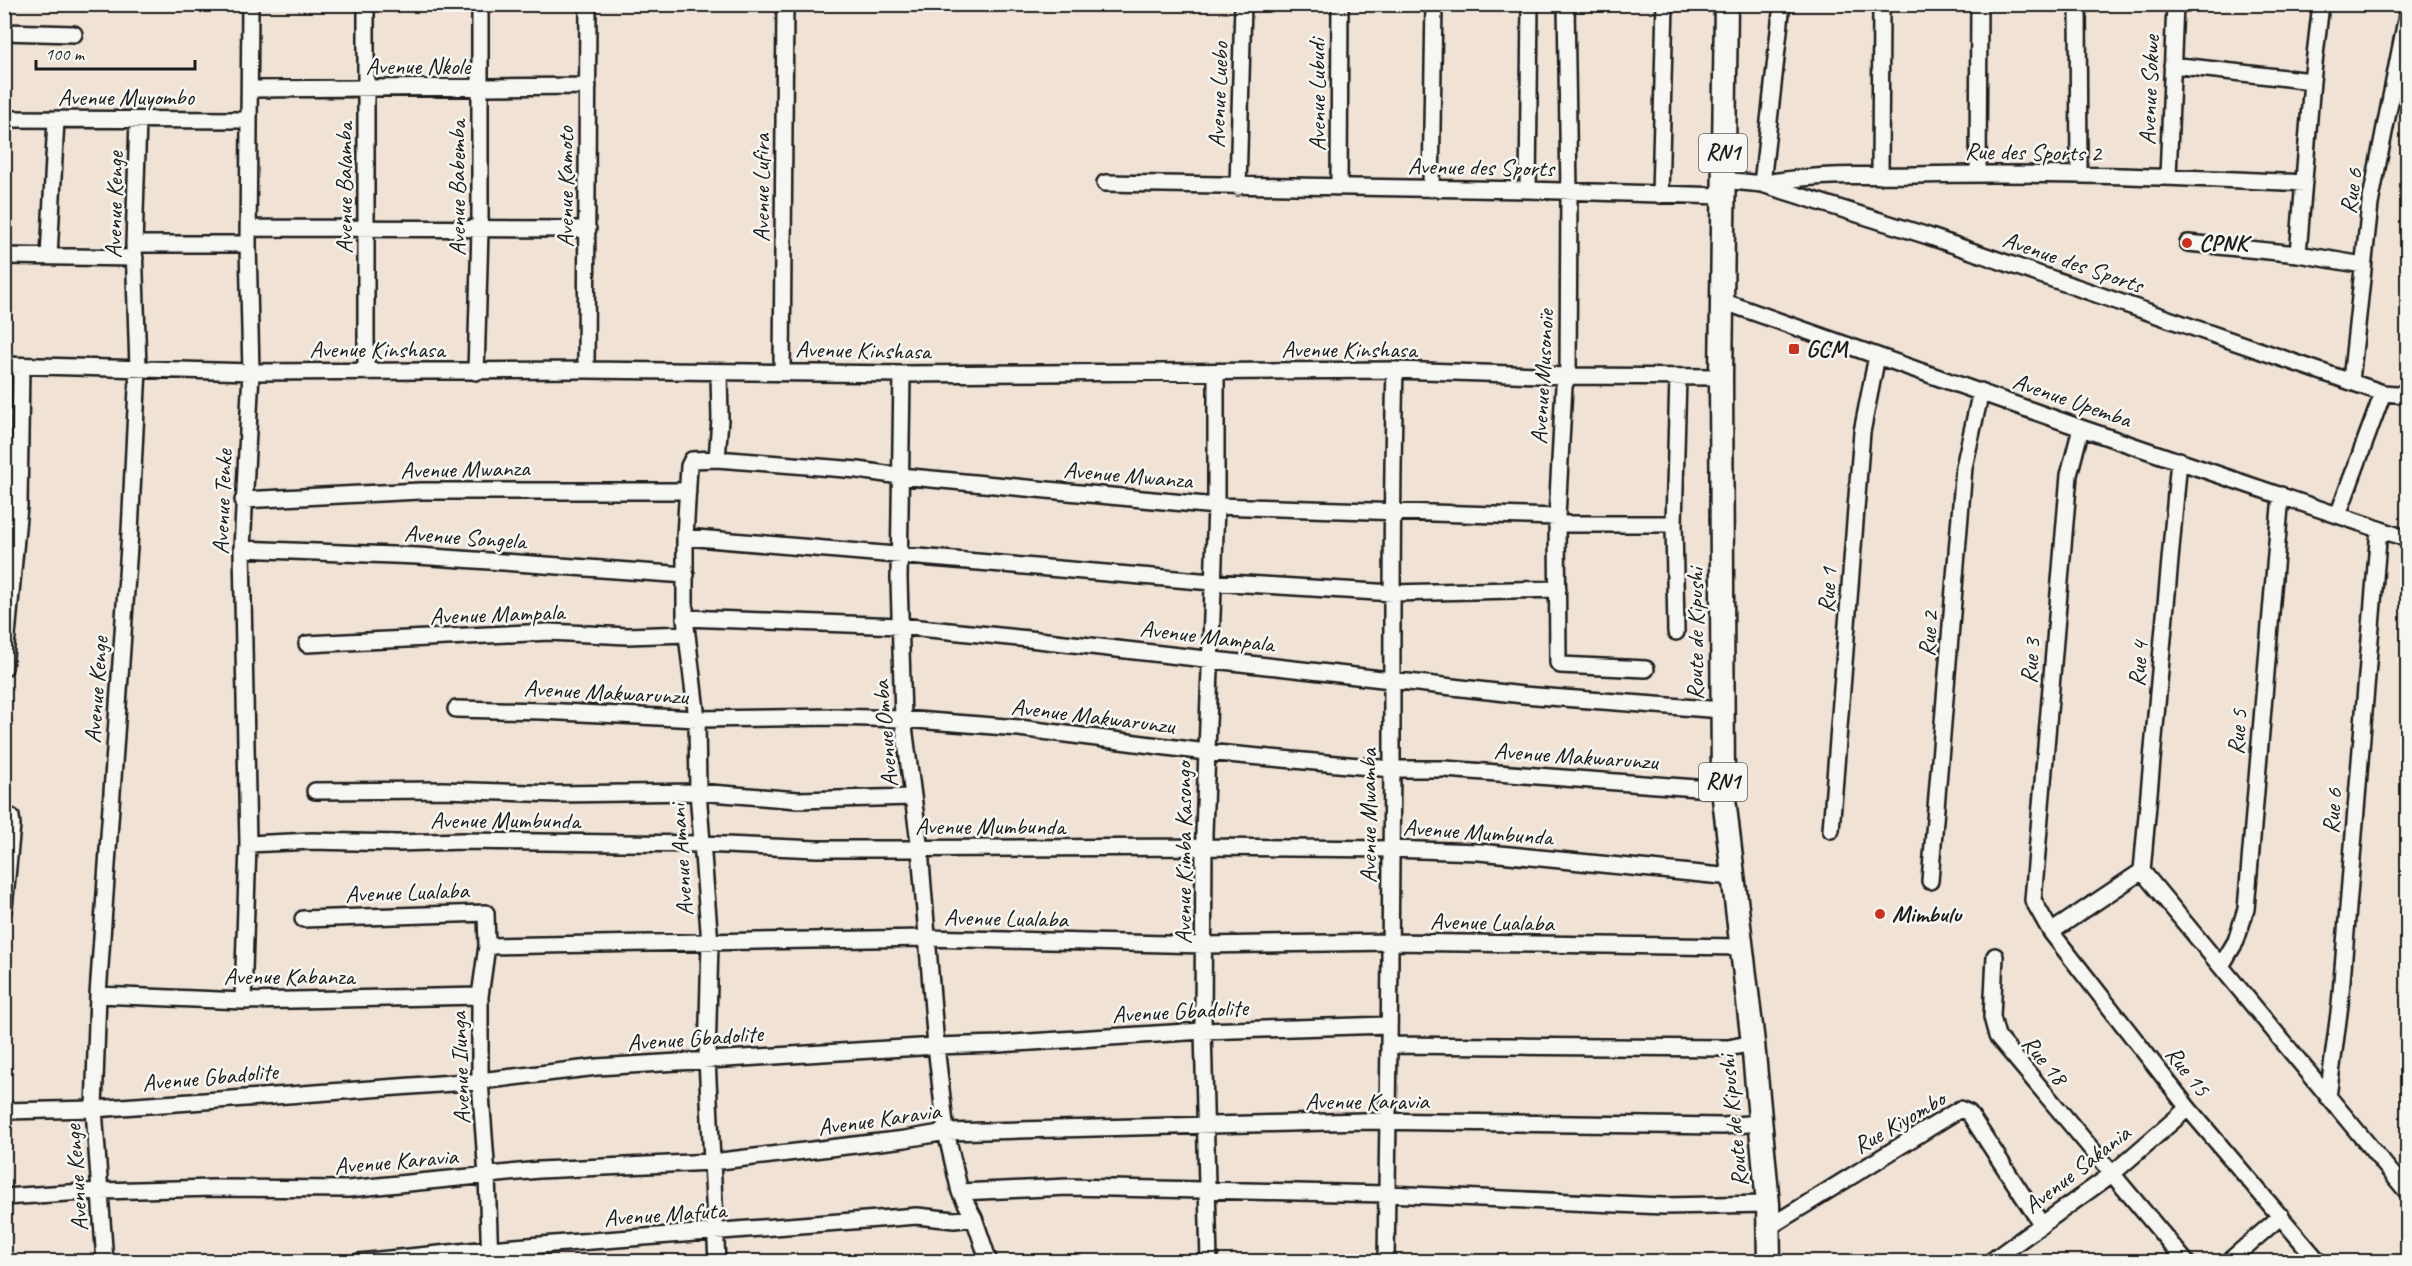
<svg xmlns="http://www.w3.org/2000/svg" width="2412" height="1266" viewBox="0 0 2412 1266" font-family="Caveat,sans-serif">
  <style>
    .lines { fill: none; stroke-linecap: round; stroke-linejoin: round }
    .minor-casing { stroke: #1c1c1c; stroke-width: 20 }
    .highway-casing { stroke: #1c1c1c; stroke-width: 27 }
    .minor { stroke: #f6f6f2; stroke-width: 15 }
    .highway { stroke: #f6f6f2; stroke-width: 22 }
    .poi-dot { fill: #c8321e; stroke: #f6f6f2; stroke-width: 2 }
    .labels { text-anchor: middle; dominant-baseline: central; stroke-width: 5; stroke-linejoin: round; paint-order: stroke }
    .shield { fill: #f6f6f2; stroke: #5d5d5c; stroke-width: 1.5 }
    .shield-label { font-size: 22px; font-weight: bold; fill: #1c1c1c }
    .street-label { font-size: 24px; fill: #1c1c1c; stroke: #f6f6f2 }
    .poi-label { font-size: 24px; font-weight: bold; fill: #1c1c1c; stroke: #f6f6f2; text-anchor: start }
  </style>
  <rect width="100%" height="100%" fill="#f0e3d6"/>
  <filter id="ink" filterUnits="userSpaceOnUse"><feTurbulence type="fractalNoise" baseFrequency=".0167" numOctaves="2"/><feDisplacementMap in="SourceGraphic" scale="12" xChannelSelector="R" yChannelSelector="G"/><feConvolveMatrix kernelMatrix="1 2 1 2 8 2 1 2 1" color-interpolation-filters="sRGB"/></filter>
  <g filter="url(#ink)">
    <g class="lines">
      <defs>
        <path id="minor" d="M366,4V372
          M1566,4L1569,191L1568,376L1564,386L1557,517L1558,663L1560,665L1646,669
          M1782,4L1762,184C1813,173 1864,176 1916,175C2046,172 2175,177 2304,183
          M2078,4L2079,175
          M4,32L74,34
          M2172,65L2312,81
          M250,89L588,86
          M4,119L248,120
          M1978,173L1979,4
          M1880,176L1881,4
          M2168,177L2175,4
          M1723,180L1762,184L1928,236L2383,393L2408,395
          M1105,183L1528,190L1723,196
          M1339,186L1340,4
          M1238,187L1243,4
          M1431,189L1434,4
          M1528,190L1530,4
          M1660,195L1665,4
          M248,228L588,229
          M2188,243L2298,254L2363,265
          M134,244H248
          M2298,254L2312,81L2321,4
          M4,256L135,258
          M49,257L56,119
          M1722,301L2081,428L2408,539
          M4,365L251,372L586,370L902,374L1395,370L1568,376L1721,377
          M586,370L588,4
          M476,372L480,230V4
          M782,372L785,4
          M902,374L899,579L903,719L920,850L936,1046L946,1132L960,1192L974,1218L989,1262
          M2351,381L2370,204L2408,10
          M2081,428L2069,475L2033,900L2051,932L2188,1108L2319,1262
          M717,459L720,419L719,372
          M243,500L420,491H688
          M2338,515L2383,393
          M1557,524H1674
          M685,537L1212,582L1393,593L1558,589
          M242,549L418,556L686,575
          M685,618L900,626L1029,639L1523,695L1722,710
          M1676,632L1674,524L1678,377
          M307,644L549,632L627,636L687,634
          M4,668L19,506L21,366
          M456,709L542,711L697,719L834,717L903,719L1019,728L1206,752L1392,769H1445L1723,790
          M315,791L443,790L557,794L698,792L798,800L913,797
          M4,814L11,817L12,825L4,908
          M1831,830L1862,432L1877,356
          M248,844L312,841L397,843L463,841L702,844L817,849L1204,847L1390,849L1479,852L1732,877
          M2142,871L2408,1193
          M2142,871L2179,460
          M1930,881L1964,467L1981,391
          M303,919L486,913L487,946L480,996V1081L487,1176L490,1262
          M2051,932L2142,871
          M487,946L926,938L1205,945L1391,942L1741,947
          M1995,956L1992,1017L1997,1036L2186,1262
          M2221,966L2236,941L2246,909L2281,495
          M98,995L243,1001L480,996
          M243,1001L248,844L242,549L251,372L248,244L250,4
          M1389,1045L1728,1048L1753,1043
          M2328,1097L2340,1005L2379,529
          M4,1111L94,1109L480,1081L597,1067L936,1046L999,1044L1203,1031L1388,1025
          M960,1192L1068,1187L1387,1194L1664,1206L1768,1204
          M4,1197L100,1191L214,1188L348,1189L539,1170L712,1162L905,1139L946,1132L1363,1121L1723,1126L1760,1123
          M1769,1227L1960,1109L1969,1113L2042,1225
          M105,1262L94,1109L98,995L130,532L138,368L134,244L138,120
          M359,1262L489,1249L917,1216L954,1220L974,1218
          M717,1262L707,1060L710,943L698,792L697,719L685,618V537L689,466L692,460L717,459L858,470L900,476L1216,506L1557,517
          M1209,1262L1203,1031L1204,833L1216,506V373
          M1386,1262C1388,1097 1391,933 1392,768C1392,636 1391,503 1395,370
          M1990,1262L2112,1174L2188,1108
          M2228,1262L2281,1216"/>
        <path id="highway" d="M1726,4L1721,377L1723,790L1753,1043L1768,1204L1769,1262"/>
      </defs>
      <use href="#minor" class="minor-casing"/>
      <use href="#highway" class="highway-casing"/>
      <use href="#minor" class="minor"/>
      <use href="#highway" class="highway"/>
    </g>
  </g>
  <g class="poi-dot">
    <circle cx="2187" cy="243" r="6"/>
    <rect x="1788" y="343" width="12" height="12" rx="3"/>
    <circle cx="1880" cy="914" r="6"/>
  </g>
  <g class="labels">
    <g class="shield">
      <rect x="1699" y="134" width="48" height="38" rx="4.5"/>
      <rect x="1699" y="763" width="48" height="38" rx="4.5"/>
    </g>
    <g class="shield-label">
      <text x="1723" y="153">RN1</text>
      <text x="1723" y="782">RN1</text>
    </g>
    <g class="street-label">
      <text x="418" y="66">Avenue Nkole</text>
      <text transform="translate(2149 90) rotate(-88)">Avenue Sokwe</text>
      <text transform="translate(1218 95) rotate(-88)">Avenue Luebo</text>
      <text transform="translate(1317 95) rotate(-90)">Avenue Lubudi</text>
      <text x="126" y="97">Avenue Muyombo</text>
      <text transform="translate(2033 152) rotate(1)">Rue des Sports 2</text>
      <text transform="translate(1481 167) rotate(1)">Avenue des Sports</text>
      <text transform="translate(565 187) rotate(-90)">Avenue Kamoto</text>
      <text transform="translate(344 188) rotate(-90)">Avenue Balamba</text>
      <text transform="translate(457 188) rotate(-90)">Avenue Babemba</text>
      <text transform="translate(761 188) rotate(-90)">Avenue Lufira</text>
      <text transform="translate(2351 191) rotate(-81)">Rue 6</text>
      <text transform="translate(114 205) rotate(-89)">Avenue Kenge</text>
      <text transform="translate(2073 262) rotate(19)">Avenue des Sports</text>
      <text x="377" y="349">Avenue Kinshasa</text>
      <text x="1349" y="349">Avenue Kinshasa</text>
      <text transform="translate(863 350) rotate(1)">Avenue Kinshasa</text>
      <text transform="translate(1542 377) rotate(-87)">Avenue Musonoïe</text>
      <text transform="translate(2072 400) rotate(19)">Avenue Upemba</text>
      <text transform="translate(465 469) rotate(-1)">Avenue Mwanza</text>
      <text transform="translate(1128 475) rotate(5)">Avenue Mwanza</text>
      <text transform="translate(222 502) rotate(-88)">Avenue Tenke</text>
      <text transform="translate(465 537) rotate(4)">Avenue Songela</text>
      <text transform="translate(1827 590) rotate(-86)">Rue 1</text>
      <text transform="translate(497 614) rotate(-2)">Avenue Mampala</text>
      <text transform="translate(1695 634) rotate(-90)">Route de Kipushi</text>
      <text transform="translate(1928 634) rotate(-85)">Rue 2</text>
      <text transform="translate(1207 636) rotate(7)">Avenue Mampala</text>
      <text transform="translate(2030 661) rotate(-85)">Rue 3</text>
      <text transform="translate(2138 664) rotate(-85)">Rue 4</text>
      <text transform="translate(96 690) rotate(-86)">Avenue Kenge</text>
      <text transform="translate(606 692) rotate(3)">Avenue Makwarunzu</text>
      <text transform="translate(1093 716) rotate(7)">Avenue Makwarunzu</text>
      <text transform="translate(2237 732) rotate(-85)">Rue 5</text>
      <text transform="translate(885 734) rotate(-95)">Avenue Omba</text>
      <text transform="translate(1576 756) rotate(4)">Avenue Makwarunzu</text>
      <text transform="translate(2332 811) rotate(-85)">Rue 6</text>
      <text transform="translate(1368 816) rotate(-90)">Avenue Mwamba</text>
      <text x="505" y="820">Avenue Mumbunda</text>
      <text x="990" y="826">Avenue Mumbunda</text>
      <text transform="translate(1478 832) rotate(4)">Avenue Mumbunda</text>
      <text transform="translate(1183 853) rotate(-90)">Avenue Kimba Kasongo</text>
      <text transform="translate(681 860) rotate(-94)">Avenue Amani</text>
      <text transform="translate(407 892) rotate(-2)">Avenue Lualaba</text>
      <text transform="translate(1006 918) rotate(1)">Avenue Lualaba</text>
      <text transform="translate(1492 922) rotate(1)">Avenue Lualaba</text>
      <text x="289" y="976">Avenue Kabanza</text>
      <text transform="translate(1180 1011) rotate(-3)">Avenue Gbadolite</text>
      <text transform="translate(695 1038) rotate(-4)">Avenue Gbadolite</text>
      <text transform="translate(2045 1060) rotate(50)">Rue 18</text>
      <text transform="translate(460 1068) rotate(-92)">Avenue Ilunga</text>
      <text transform="translate(2188 1071) rotate(52)">Rue 15</text>
      <text transform="translate(210 1077) rotate(-5)">Avenue Gbadolite</text>
      <text x="1367" y="1101">Avenue Karavia</text>
      <text transform="translate(879 1119) rotate(-8)">Avenue Karavia</text>
      <text transform="translate(1733 1121) rotate(-96)">Route de Kipushi</text>
      <text transform="translate(1899 1122) rotate(-30)">Rue Kiyombo</text>
      <text transform="translate(396 1161) rotate(-5)">Avenue Karavia</text>
      <text transform="translate(2077 1169) rotate(-38)">Avenue Sakania</text>
      <text transform="translate(76 1178) rotate(-94)">Avenue Kenge</text>
      <text transform="translate(665 1214) rotate(-4)">Avenue Mafuta</text>
    </g>
    <g class="poi-label">
      <text x="2199" y="243">CPNK</text>
      <text x="1806" y="349">GCM</text>
      <text x="1892" y="914">Mimbulu</text>
    </g>
  </g>
  <rect width="2412" height="1266" fill="none" stroke="#f6f6f2" stroke-width="24"/>
  <rect x="12" y="12" width="2388" height="1242" fill="none" stroke="#1c1c1c" stroke-width="2" filter="url(#ink)"/>
  <path d="M36 60v9h159v-9" fill="none" stroke="#1c1c1c" stroke-width="3"/>
  <text x="45" y="60" font-size="18" fill="#1c1c1c" stroke="#f6f6f2" stroke-width="4.5" paint-order="stroke">100 m</text>
</svg>
